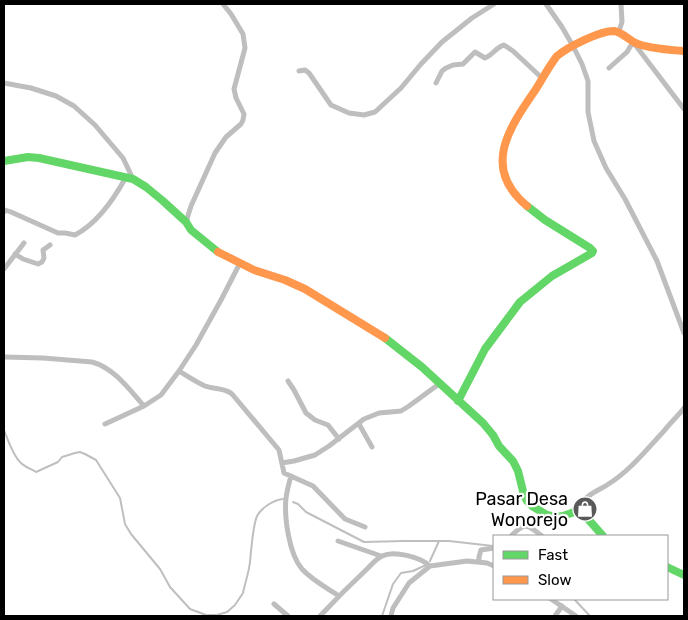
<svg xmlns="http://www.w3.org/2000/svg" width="688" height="620" viewBox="0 0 688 620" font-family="Rubik,sans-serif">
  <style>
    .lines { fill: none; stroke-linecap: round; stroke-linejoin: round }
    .stream { stroke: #bfbfbf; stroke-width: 2 }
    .street { stroke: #bebebe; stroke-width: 5 }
    .fast { stroke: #63d668; stroke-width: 8 }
    .slow { stroke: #ff974d; stroke-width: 8 }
    .labels { text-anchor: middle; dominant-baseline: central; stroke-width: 4.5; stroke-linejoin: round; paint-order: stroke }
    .poi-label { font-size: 18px; fill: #000; stroke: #fff; text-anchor: end }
  </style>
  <rect width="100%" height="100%" fill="#fff"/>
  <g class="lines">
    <path class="stream" d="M4,430C8,440 13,456 21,463C25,467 31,469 36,472L58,462L62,457L75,453L80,452L85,454L96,460L120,498L125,524L131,534L160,569L170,587L190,609L206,615H217L227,612L235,605L243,593C245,583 249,572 250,562C251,551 253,525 257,516C262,507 274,500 283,499
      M293,502L298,504L306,512L364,542L404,541H449L493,546
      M430,561L439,541
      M574,599L590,616
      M382,616L393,584L401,573L413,571L426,565"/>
    <path class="street" d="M546,4L562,27L573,46L582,64L588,81V112L594,141L606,168L625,199L657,261L684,333
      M619,31L622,22L621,4
      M609,68L627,52L633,42L684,109
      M299,71L305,70L309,73L331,105L349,113L364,115L375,112L401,88L421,64L442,42L472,18L494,4
      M4,83L31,88L56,96L74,106L95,125L123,158L133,179
      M436,83L442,71L446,68L453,65L463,64L475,52L485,58C493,55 496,47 504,45L513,51L543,79
      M4,212L5,210L11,212L58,233H65L75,235C98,223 114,199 126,177
      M186,222L191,206L215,153L226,137L241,124L243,120L244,114L236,98L234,89L245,48L243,34L231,14L223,4
      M15,254L23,259L38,264L42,262L44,258L43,250L50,245
      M4,269L24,243
      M4,357L43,358L92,362C114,368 129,389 144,406L161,395L179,371L196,345L221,300L240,263
      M179,371C187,376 196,382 205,386C215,390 223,387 232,394L279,450L284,473L313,486L345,519L365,527
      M288,381L294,390L306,413L315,420L328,425L339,439
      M105,424L144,406
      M359,424L372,447
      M282,463L294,461L315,455L329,446L364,419L379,413L401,411L409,406L439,384
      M291,476C289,483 287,491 286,498C284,517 289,554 302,569C312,580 327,588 339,596
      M580,510C582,496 596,492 607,485C630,471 646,450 664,431C670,423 678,416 684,408
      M511,536C525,522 527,524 542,536
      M338,541L381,556
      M479,562V557L481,550L494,548
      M551,599L576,616
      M274,604L288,616
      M320,616C335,600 351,584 367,569C372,564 376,559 382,556C394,550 420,557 430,566
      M391,616L393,608L409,583L430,566L467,561L487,563L494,566
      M555,616L562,606"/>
    <path class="fast" d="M4,161L28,157L39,158L133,179L146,187L163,201L186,222L191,230L218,252
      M385,338L422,367L483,423L493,435L499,446L513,461L518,471L524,495L527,501L532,506L547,515L556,517L563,516L580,510L603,536
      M458,401L485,349L520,302L552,276L592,253L593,251L590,248L545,220L527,206
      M667,567L684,575"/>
    <path class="slow" d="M527,206C481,168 509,128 536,89C543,78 549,66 557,56C568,47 599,31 614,31C622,32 630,41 638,44C653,49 669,50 684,51
      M218,252L254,270L285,280L305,289L385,338"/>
  </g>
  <defs>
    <symbol id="shop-disc" viewBox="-11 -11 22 22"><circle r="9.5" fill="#595959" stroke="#fff"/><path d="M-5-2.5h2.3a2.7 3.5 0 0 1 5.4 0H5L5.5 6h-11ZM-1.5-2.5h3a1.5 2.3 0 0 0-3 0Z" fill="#fff"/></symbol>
  </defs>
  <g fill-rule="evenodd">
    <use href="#shop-disc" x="571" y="495" width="28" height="28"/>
  </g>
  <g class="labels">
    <g class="poi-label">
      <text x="568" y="499">Pasar Desa<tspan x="568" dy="21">Wonorejo</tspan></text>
    </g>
  </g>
  <rect width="688" height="620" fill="none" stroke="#000000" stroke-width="10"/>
  <rect x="493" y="535" width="175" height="65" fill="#ffffff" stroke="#999999"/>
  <rect x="503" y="551" width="25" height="8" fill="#63d668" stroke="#999999"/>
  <text x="538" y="560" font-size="15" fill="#000000">Fast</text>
  <rect x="503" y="576" width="25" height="8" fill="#ff974d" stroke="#999999"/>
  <text x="538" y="585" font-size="15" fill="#000000">Slow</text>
</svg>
